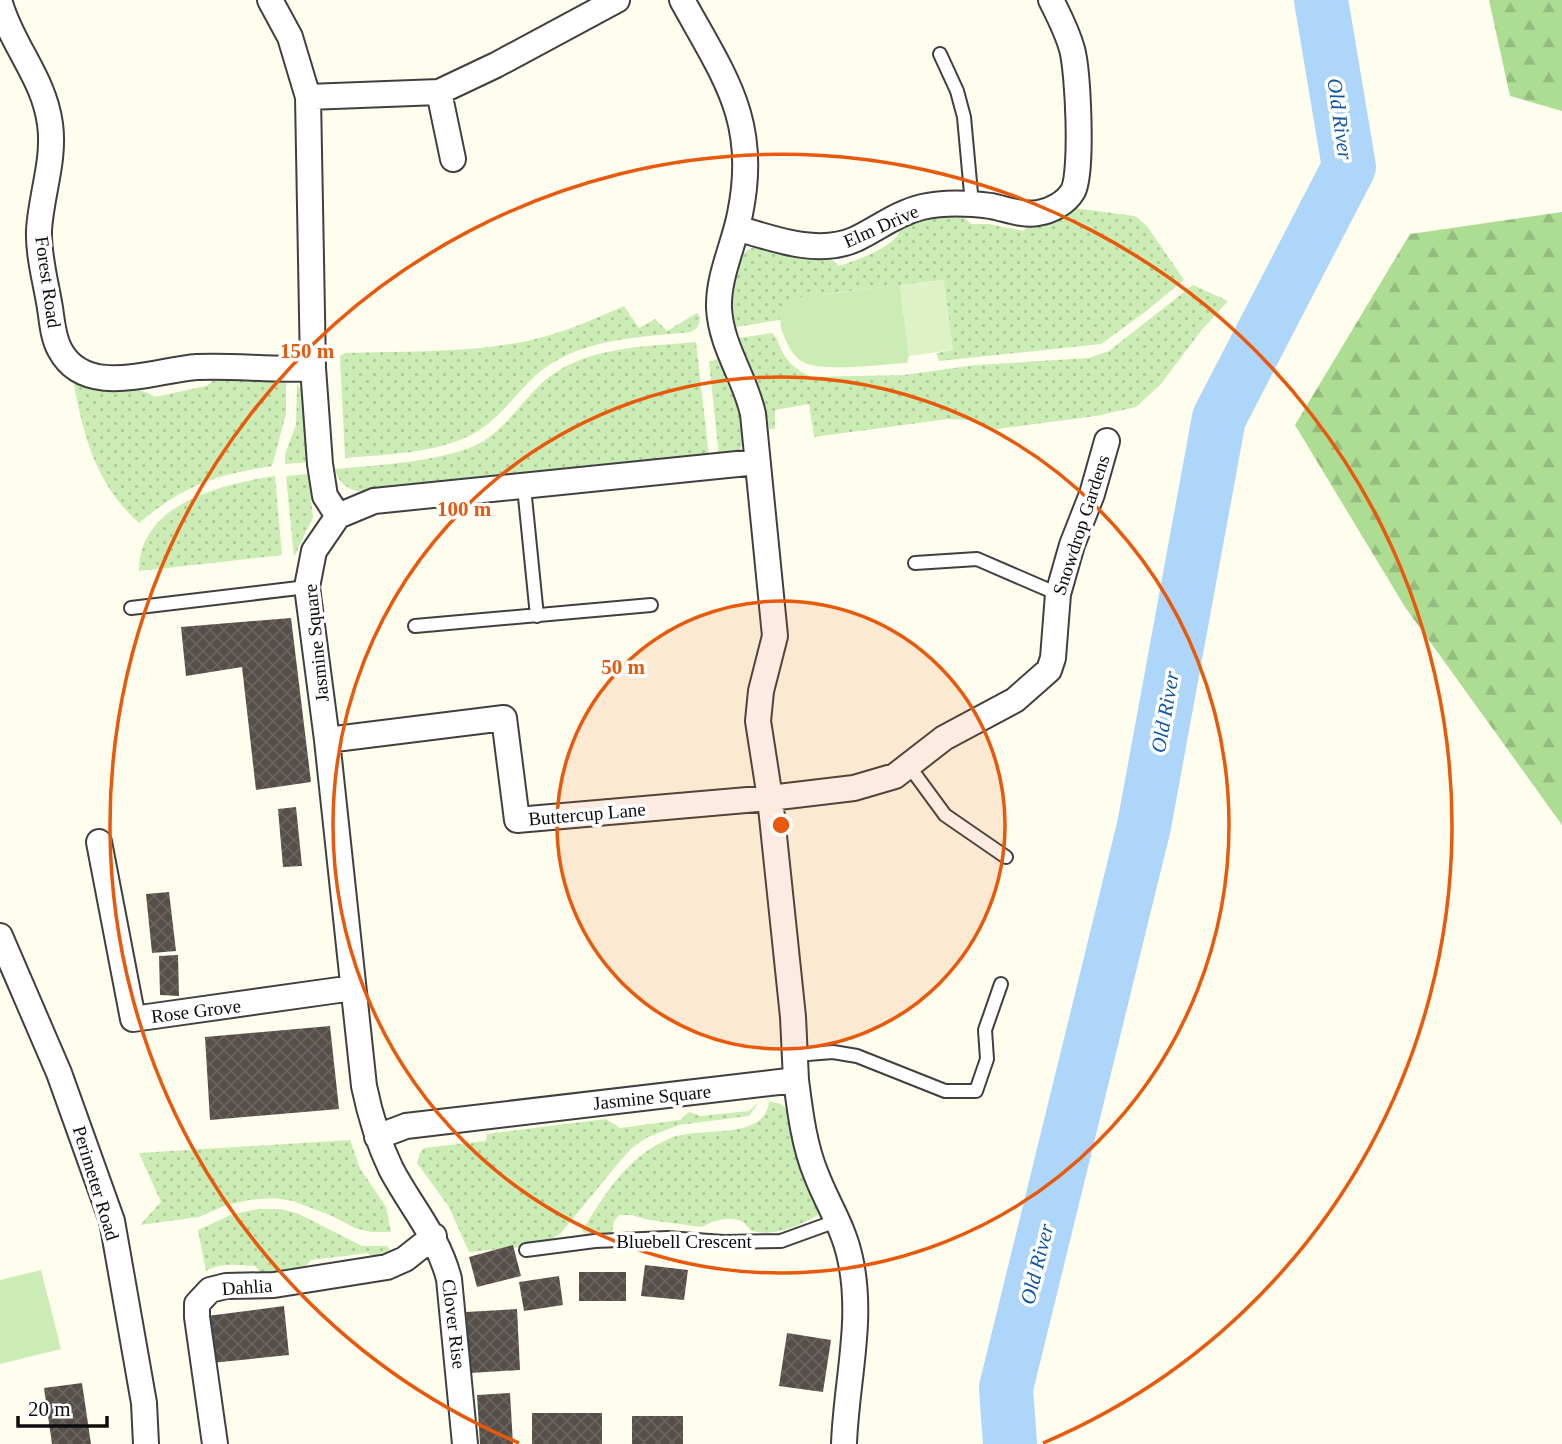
<svg xmlns="http://www.w3.org/2000/svg" width="1562" height="1444" viewBox="0 0 1562 1444" font-family="'Times New Roman',serif">
  <style>
    .grass { fill: url(#grass-dots) }
    .forest { fill: url(#forest-firs) }
    .park { fill: #cbecb4 }
    .pitch { fill: #dff2c7 }
    .lines { fill: none; stroke-linecap: round; stroke-linejoin: round }
    .river { stroke: #aed6fa; stroke-width: 54 }
    .building { fill: url(#building-cross-hatch) }
    .service-casing { stroke: #404040; stroke-width: 16 }
    .minor-casing { stroke: #404040; stroke-width: 28 }
    .service { stroke: #fff; stroke-width: 12 }
    .minor { stroke: #fff; stroke-width: 24 }
    .ring { fill: none; stroke: #e8590c; stroke-width: 3.5 }
    .labels { text-anchor: middle; dominant-baseline: central; stroke-width: 7; stroke-linejoin: round; paint-order: stroke }
    .street-label { font-size: 19px; fill: #0d0d0d; stroke: #fff }
    .water-label { font-size: 21px; font-style: italic; fill: #0f55a5; stroke: #fff }
    .centre { fill: #e8590c; stroke: #fff; stroke-width: 3.5 }
    .ring-label { font-size: 21px; text-anchor: middle; font-weight: bold; fill: #e8590c; stroke: #fff; stroke-width: 7; stroke-linejoin: round; paint-order: stroke }
  </style>
  <defs>
    <pattern id="grass-dots" width="8" height="8" patternUnits="userSpaceOnUse" patternTransform="scale(1.75)"><rect width="8" height="8" fill="#cbecb4"/><path d="M2 2h.1M6 6h.1" fill="none" stroke="#adc99a" stroke-width="1.8" stroke-linecap="round"/></pattern>
    <pattern id="forest-firs" width="22" height="20" patternUnits="userSpaceOnUse" patternTransform="scale(1.75)"><rect width="22" height="20" fill="#addd93"/><path d="M5 1l3.5 6h-7zM16 11l3.5 6h-7z" fill="#94bc7e"/></pattern>
    <pattern id="building-cross-hatch" width="8" height="8" patternUnits="userSpaceOnUse" patternTransform="scale(1.75)"><rect width="8" height="8" fill="#564f49"/><path d="M0 0l8 8M0 8l8-8" fill="none" stroke="#69645f"/></pattern>
  </defs>
  <rect width="100%" height="100%" fill="#fffded"/>
  <path class="grass" d="M1074,208L1135,216L1147,226L1184,280L1145,312L1101,344L939,361L936,353L953,350L943,280L824,294L782,312L780,320L736,327C731,302 725,253 758,246L830,258L839,266C855,261 887,249 897,236C899,233 900,229 901,225L916,219L960,213L971,224H989L1023,231L1034,222Z
    M1193,285L1228,301L1200,332L1161,384L1136,407L1096,416L990,430L983,424L972,420L948,419L814,437L809,404L775,410V429H769L761,391L740,344L739,338L772,333C778,338 777,342 781,349C787,363 797,370 811,377L904,375L976,365L1089,358L1109,351Z
    M624,306L639,328L655,319L667,331L697,313L700,316C700,325 698,328 691,332C642,337 588,338 546,367C518,387 505,417 471,435C433,454 387,454 345,458L340,356L345,353C410,351 480,354 543,337C571,330 598,317 624,306Z
    M696,342L709,456L365,492C349,491 338,484 335,469C376,465 446,462 482,442C507,427 522,401 543,382C584,346 644,347 696,342Z
    M718,359C727,376 754,432 740,449C735,455 726,455 719,456L709,362Z
    M215,375L286,381V414L272,466C215,475 184,485 139,523C95,483 84,437 73,380C100,389 131,382 155,397L206,386L211,383Z
    M297,384L302,390L304,397L308,462L285,464V454L296,425Z
    M308,474L313,517L294,557L286,476Z
    M275,476L282,555L139,571C139,503 222,484 275,476Z
    M769,1101L781,1104L790,1112L796,1153L800,1166L824,1211C807,1223 772,1239 751,1230C748,1229 746,1224 743,1222C731,1215 713,1220 702,1227L649,1220L631,1215H619L614,1221L611,1237L592,1236L582,1231C605,1194 628,1155 671,1138C699,1126 766,1142 769,1101Z
    M759,1102L749,1116L679,1125L648,1137L632,1148L621,1160L560,1234L542,1245L469,1252L449,1207L417,1163L420,1153L424,1148L486,1141L487,1134L606,1119L620,1128L680,1120L689,1112L701,1116L749,1111Z
    M350,1140L360,1168L386,1207L391,1232H371L355,1228L332,1216L293,1201L274,1198L249,1200L224,1206L199,1217L140,1225L161,1202L139,1153Z
    M258,1209H281L299,1214L362,1246H387L392,1253L377,1261L368,1253L311,1260L299,1274L264,1277L255,1266C238,1265 221,1262 206,1271L198,1230L233,1214Z"/>
  <path class="forest" d="M1489,0H1562V111L1510,96Z
    M1562,212V825L1405,607L1295,425L1410,234Z"/>
  <path class="park" d="M900,285L909,356L907,363C883,364 823,373 803,362C792,356 786,342 782,331C777,316 783,307 794,298Z
    M41,1270L61,1349L0,1364V1280Z"/>
  <path class="pitch" d="M944,280L953,350L909,356L900,285Z"/>
  <g class="lines">
    <path class="river" d="M1010,1444L1006,1388L1144,826L1219,418L1349,167L1321,0"/>
  </g>
  <path class="building" d="M291,618L311,782L256,790L242,667L186,676L181,627Z
    M296,807L302,866L283,867L278,809Z
    M169,892L176,951L152,953L146,894Z
    M178,955L179,996L160,995L159,956Z
    M330,1026L339,1109L210,1120L205,1037Z
    M513,1245L521,1276L477,1287L469,1257Z
    M645,1265L688,1270L684,1300L641,1296Z
    M579,1272H626V1301H579Z
    M559,1276L563,1305L524,1311L519,1282Z
    M284,1306L289,1355L211,1363L207,1316Z
    M517,1309L520,1370L470,1373L466,1312Z
    M787,1333L831,1340L823,1392L779,1386Z
    M82,1383L91,1444H52L44,1388Z
    M510,1393L513,1444H480L477,1395Z
    M532,1413H602V1444H532Z
    M632,1416H683V1444H632Z"/>
  <g class="lines">
    <defs>
      <path id="service" d="M940,54L957,91L964,117L972,204
        M524,487L537,616
        M915,563L977,559L1058,594
        M131,608L307,587
        M415,626L651,605
        M909,766L945,815L1006,857
        M795,1055L833,1052L857,1056L945,1091H976L987,1059L985,1030L1001,984
        M526,1250L595,1241L667,1238L724,1242L781,1241L839,1220"/>
      <path id="minor" d="M270,0L290,37L308,97L313,368L320,464L325,496L338,516
        M0,3C12,46 44,78 50,124C55,160 41,195 39,230C38,255 46,283 50,308C52,321 53,338 60,350C86,399 154,370 197,367C236,365 275,371 313,368
        M439,92L453,159
        M308,97L439,92L496,65L617,0
        M737,228C774,239 818,256 856,239C879,228 897,213 922,207C944,202 969,203 991,206C1006,209 1023,216 1038,213C1051,211 1066,203 1073,191C1083,172 1078,71 1072,49C1067,31 1059,16 1051,0
        M327,740L504,718L517,820L770,798L854,788L895,776L944,738L1015,700L1049,670L1053,658L1058,594L1072,545L1092,494L1107,441
        M99,842L133,1019L353,988
        M0,936L59,1073L112,1221L144,1403L146,1444
        M796,1080C800,1111 804,1145 816,1174C827,1203 844,1228 850,1258C864,1319 846,1383 844,1444
        M377,1137L406,1126L796,1080L793,1017L770,798L758,721L761,691L775,636L753,414C745,377 721,347 719,308C718,276 734,245 740,214C759,121 725,78 682,0
        M215,1444L197,1317V1304L210,1290L226,1286L274,1285L387,1267L405,1259L434,1236
        M465,1444L449,1279C438,1236 411,1207 391,1169C378,1142 370,1115 364,1086L327,740L307,587L314,551L338,516L374,501L757,462"/>
    </defs>
    <use href="#service" class="service-casing"/>
    <use href="#minor" class="minor-casing"/>
    <use href="#service" class="service"/>
    <use href="#minor" class="minor"/>
  </g>
  <circle cx="781" cy="825" r="224" fill="#e8590c" fill-opacity=".12"/>
  <g class="ring">
    <circle cx="781" cy="825" r="224"/>
    <circle cx="781" cy="825" r="448"/>
    <path d="M519 1443A671 671 0 1 1 1043 1443"/>
  </g>
  <g class="labels">
    <g class="street-label">
      <text transform="translate(881 226) rotate(-24)">Elm Drive</text>
      <text transform="translate(48 282) rotate(82)">Forest Road</text>
      <text transform="translate(1081 525) rotate(-72)">Snowdrop Gardens</text>
      <text transform="translate(316 643) rotate(-96)">Jasmine Square</text>
      <text transform="translate(587 814) rotate(-5)">Buttercup Lane</text>
      <text transform="translate(196 1011) rotate(-7)">Rose Grove</text>
      <text transform="translate(652 1097) rotate(-6)">Jasmine Square</text>
      <text transform="translate(96 1183) rotate(73)">Perimeter Road</text>
      <text x="684" y="1241">Bluebell Crescent</text>
      <text transform="translate(247 1287) rotate(-4)">Dahlia</text>
      <text transform="translate(454 1324) rotate(83)">Clover Rise</text>
    </g>
    <g class="water-label">
      <text transform="translate(1340 119) rotate(82)">Old River</text>
      <text transform="translate(1165 712) rotate(-80)">Old River</text>
      <text transform="translate(1037 1264) rotate(-76)">Old River</text>
    </g>
  </g>
  <circle cx="781" cy="825" r="10" class="centre"/>
  <g class="ring-label">
    <text x="307" y="358">150 m</text>
    <text x="464" y="516">100 m</text>
    <text x="623" y="674">50 m</text>
  </g>
  <path d="M18 1416v10h89v-10" fill="none" stroke="#0d0d0d" stroke-width="3.5"/>
  <text x="28" y="1416" font-size="21" fill="#0d0d0d" stroke="#ffffff" stroke-width="5" paint-order="stroke">20 m</text>
</svg>
